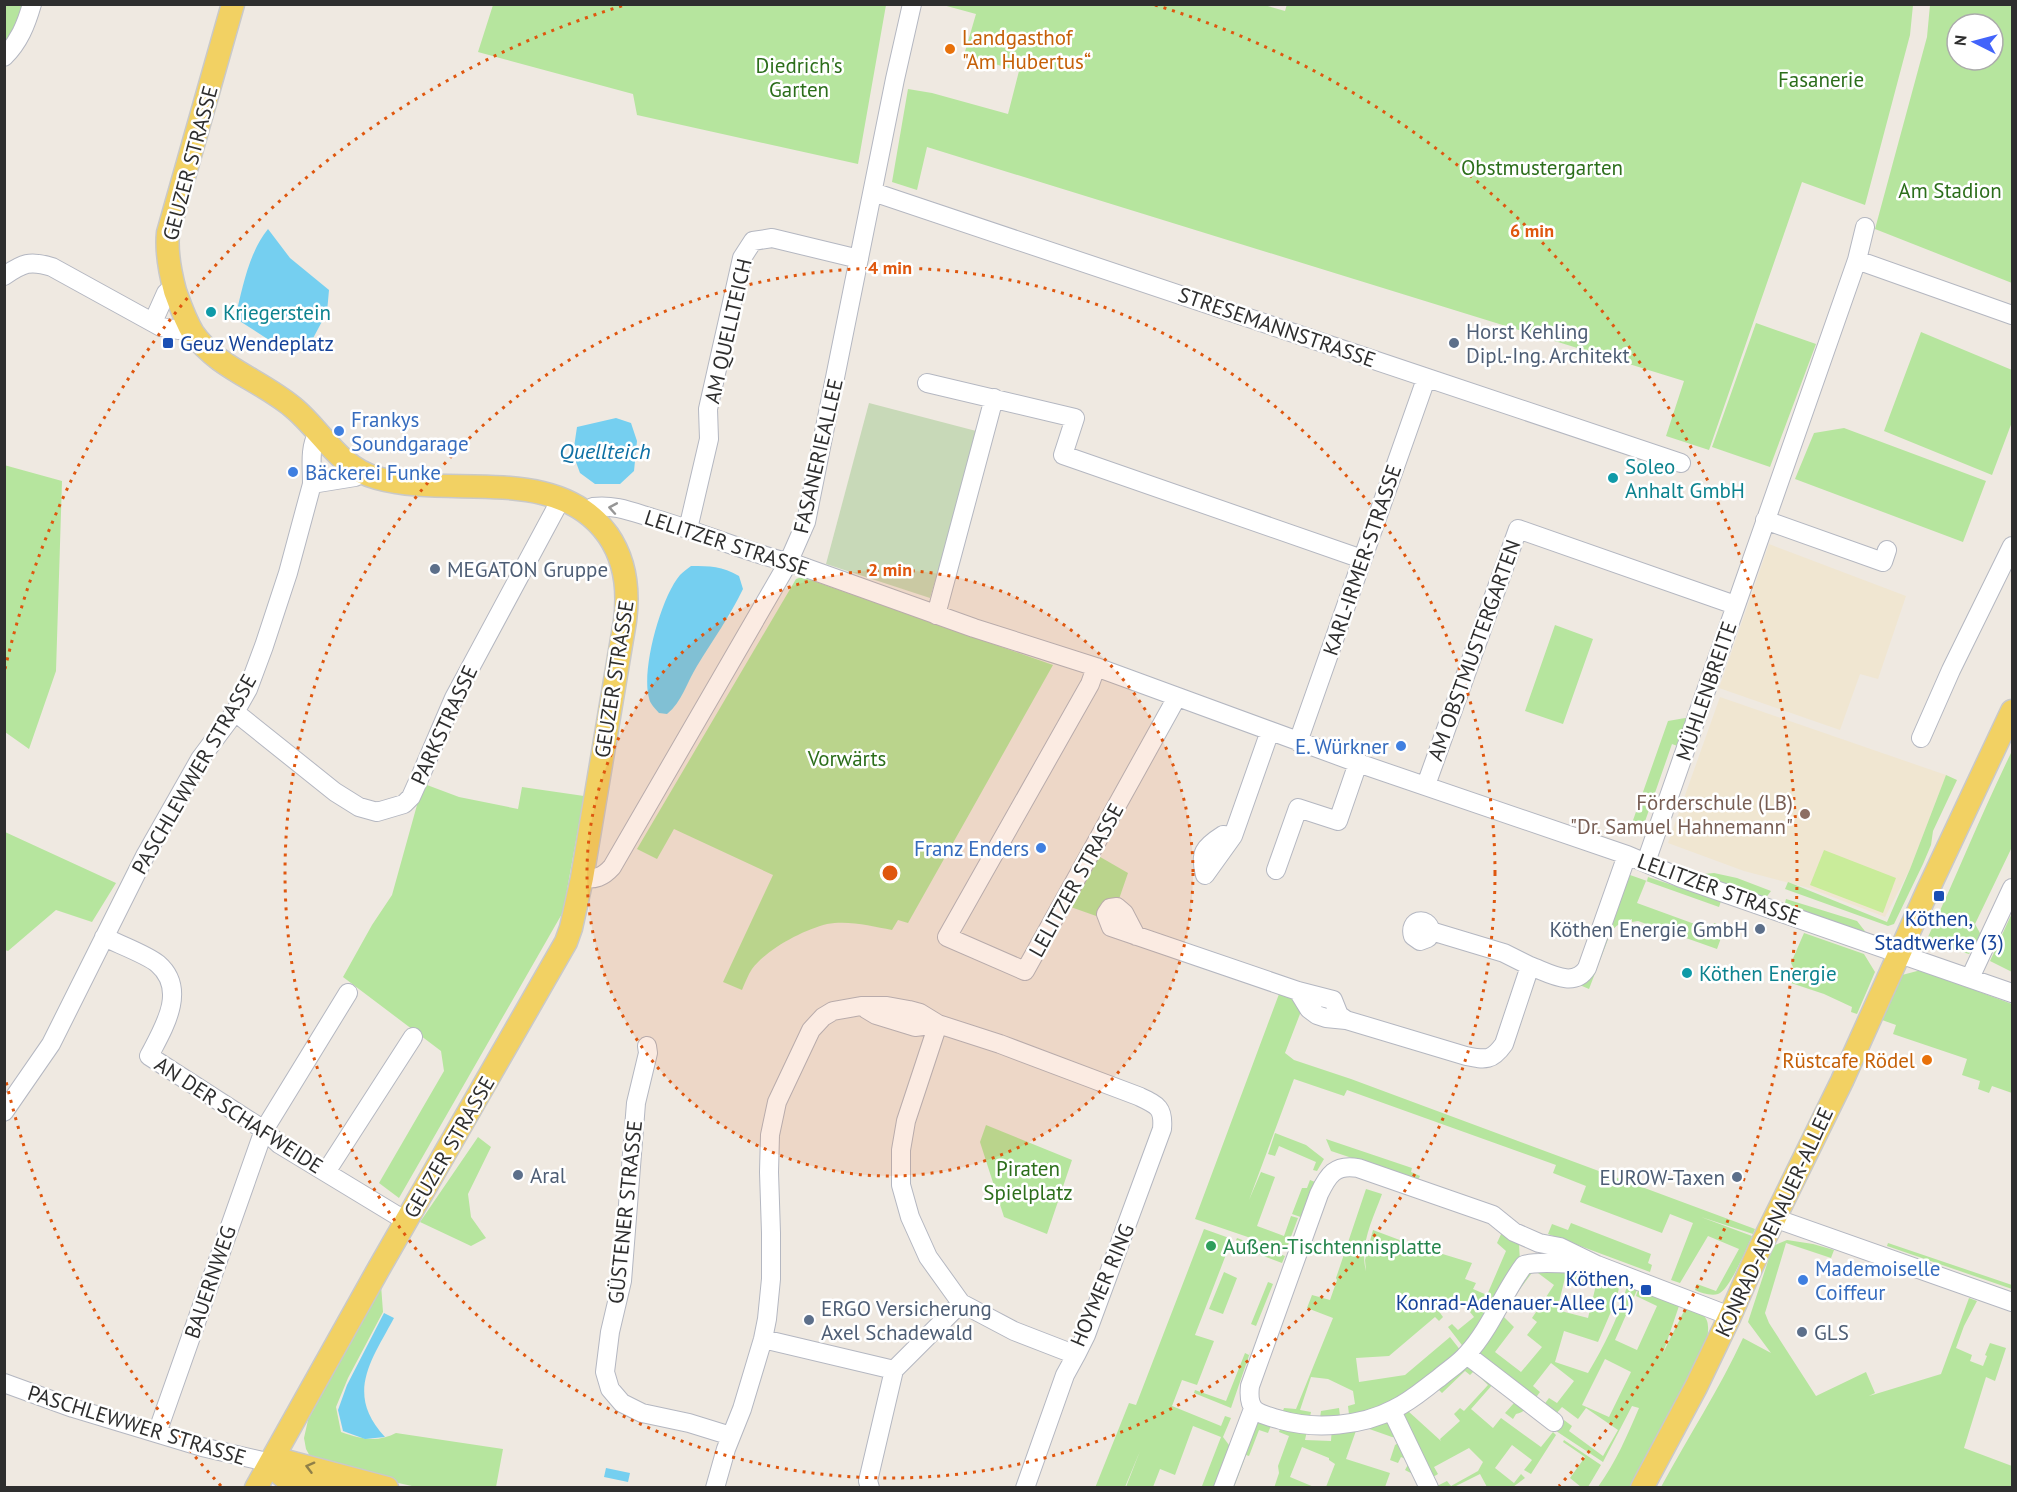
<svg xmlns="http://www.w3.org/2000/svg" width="2017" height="1492" viewBox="0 0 2017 1492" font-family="'PT Sans',sans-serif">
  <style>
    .education { fill: #f0e6d1 }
    .green { fill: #b6e59e; fill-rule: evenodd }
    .cemetery { fill: #c8d9b8 }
    .pitch { fill: #c9ec9a }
    .water { fill: #75cff0 }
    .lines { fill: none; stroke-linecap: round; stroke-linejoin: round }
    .minor-casing { stroke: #b4b7c1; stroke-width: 20 }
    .major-casing { stroke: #c9c9c9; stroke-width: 25 }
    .minor { stroke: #fff; stroke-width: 18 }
    .major { stroke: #f2d163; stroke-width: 22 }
    .oneway { stroke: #969696 }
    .oneway2 { stroke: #908048 }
    .ring { fill: none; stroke: #df570e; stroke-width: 3; stroke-dasharray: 3 6 }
    .food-dot { fill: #e8710a; stroke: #fff; stroke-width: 2 }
    .culture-dot { fill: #0f9aa8; stroke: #fff; stroke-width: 2 }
    .transit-dot { fill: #1a4fb4; stroke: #fff; stroke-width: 2 }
    .service-dot { fill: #5c6f8a; stroke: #fff; stroke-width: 2 }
    .shop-dot { fill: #3f7fe0; stroke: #fff; stroke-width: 2 }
    .education-dot { fill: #8d6e63; stroke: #fff; stroke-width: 2 }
    .leisure-dot { fill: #2e9e5b; stroke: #fff; stroke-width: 2 }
    .labels { text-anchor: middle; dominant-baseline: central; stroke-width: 5; stroke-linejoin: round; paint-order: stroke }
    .food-label { font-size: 21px; fill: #c56008; stroke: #fff; text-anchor: start }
    .park-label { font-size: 21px; fill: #2c6e1b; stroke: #fff }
    .street-label { font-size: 21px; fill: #2e2e2e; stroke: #fff }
    .culture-label { font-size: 21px; fill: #0d838f; stroke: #fff; text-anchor: start }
    .service-label { font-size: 21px; fill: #4e5e75; stroke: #fff; text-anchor: start }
    .transit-label { font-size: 21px; fill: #164399; stroke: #fff; text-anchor: start }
    .shop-label { font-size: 21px; fill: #366cbe; stroke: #fff; text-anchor: start }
    .education-label { font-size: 21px; fill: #785e54; stroke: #fff; text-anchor: end }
    .leisure-label { font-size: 21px; fill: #27864d; stroke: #fff; text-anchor: start }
    .water-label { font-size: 22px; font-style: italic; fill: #0d6fa3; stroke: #fff }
    .centre { fill: #df570e; stroke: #fff; stroke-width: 3 }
    .ring-label { font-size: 18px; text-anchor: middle; font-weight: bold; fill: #df570e; stroke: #fff; stroke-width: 5; stroke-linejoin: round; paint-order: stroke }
  </style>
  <rect width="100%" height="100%" fill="#efe9e1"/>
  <path class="education" d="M1769,544L1906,596L1878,679L1860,674L1840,730L1719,688Z
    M1720,697L1946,775L1910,869L1885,917L1809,888L1744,871L1668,843Z"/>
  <path class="green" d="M1261,4L1285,11L1287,4L1913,5L1910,35L1865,205L1802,182L1709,450L1666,436L1684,381L927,147L917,190L892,182L908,89L932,93L1008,114L1019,71L964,55L976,14L943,5Z
    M5,5H26L5,50Z
    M493,5H886L858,164L637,115L633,94L478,52Z
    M1930,5H2012V283L1875,229L1927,37ZM1957,24H1993V60H1957Z
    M1756,323L1816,344L1770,467L1712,447Z
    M1921,332L2012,370V422L1992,475L1884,431Z
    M1844,428L1986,481L1963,542L1795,479L1814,433Z
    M4,465L62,481L56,671L29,749L5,732Z
    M802,577L1053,665L908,923L898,920L892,930C872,926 848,920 827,924C803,930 767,949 752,969C748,975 745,983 742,990L723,982L773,875L674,829L657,859L637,849L796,579Z
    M1555,625L1593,639L1563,724L1525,711Z
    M1691,717L1680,747L1672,744L1642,830L1631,826L1668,721Z
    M2012,751V847L1975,924L1981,935L1969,954L1943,946L1928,937C1957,875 1982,812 2012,751Z
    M1946,775L1957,780L1933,831L1931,845L1923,864L1894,924L1888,926L1785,889L1788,882L1887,922L1910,869Z
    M427,785L459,797L518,809L522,787L584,796L563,912L399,1198L379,1183L444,1071L441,1051L343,977L372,925L392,895L417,805Z
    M5,832L116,883L92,922L56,910L8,951L5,950Z
    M1095,854L1128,873L1118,902L1110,898L1099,917L1065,905Z
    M1714,873L1737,878L1771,891L1765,899L1693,875Z
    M1630,875L1647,881L1648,877L1721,901L1719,907L1646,881L1637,903L1711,930L1714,923L1725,927L1717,949L1638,921L1632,922V919C1622,922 1615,925 1610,934L1589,989L1575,983L1614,914Z
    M1786,899L1857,921L1868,935L1784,907Z
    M2012,913V972L1990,961Z
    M1804,933L1864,954L1875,972L1857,1014L1851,1012L1852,1007L1824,994L1791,983L1795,971L1791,963Z
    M1921,970L2012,1004V1093L1992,1086L1989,1093L1978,1089L1980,1081L1962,1075L1967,1059L1893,1034L1896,1025L1882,1020L1902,975Z
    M1282,986L1306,1005L1300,1014L1285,1053L1294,1060L1351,1079L1755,1229L1753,1234L1701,1217L1752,1236C1747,1248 1729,1291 1718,1294C1711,1296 1701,1293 1695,1290L1697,1284L1716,1291L1739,1249L1708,1236L1680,1283L1671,1280L1693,1223L1670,1214L1662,1233L1580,1202L1586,1186L1553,1173L1556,1165L1347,1090L1344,1096L1294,1079L1249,1200L1261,1172L1275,1177L1257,1226L1284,1236L1291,1216L1298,1218L1286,1250L1195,1219Z
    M986,1125L1072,1160L1047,1234L1004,1217L980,1142Z
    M1275,1133L1306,1145L1324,1159L1317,1171L1313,1170L1316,1162L1279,1146L1275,1156L1268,1154Z
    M478,1137L491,1147L468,1194L471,1217L486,1238L471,1246L420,1222Z
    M1326,1139L1412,1168L1411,1172L1420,1176L1418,1180L1331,1151Z
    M1310,1180L1323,1185L1309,1220L1292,1214L1302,1188H1307Z
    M1366,1189L1382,1194C1373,1219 1359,1245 1366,1271L1365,1260L1373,1230L1413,1245L1472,1263L1465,1279L1476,1283L1473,1289L1487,1295L1506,1251L1497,1243L1502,1232H1514L1519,1244L1520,1262L1523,1267L1566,1271V1274L1568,1270L1586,1272L1620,1284L1616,1300L1598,1342L1564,1331L1555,1362L1588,1373C1604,1346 1619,1317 1627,1286L1637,1290L1615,1340L1637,1350L1657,1306L1636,1296L1638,1290L1679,1306L1663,1353L1686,1307C1708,1316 1710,1317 1707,1341L1632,1487H1598C1617,1460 1626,1438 1639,1408L1632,1406L1603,1462L1556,1431L1564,1420L1572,1426L1569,1431L1603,1456L1618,1430L1586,1408L1578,1419L1562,1407L1555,1415L1543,1406L1549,1398L1557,1403L1574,1381L1551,1363L1533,1386L1540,1392C1534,1400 1527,1412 1516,1414L1513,1419L1505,1413L1514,1403L1494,1383L1471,1409L1493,1428L1501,1418L1541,1447L1553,1432L1556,1435L1531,1474L1524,1470L1532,1460L1512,1445L1495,1468L1514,1483L1521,1474L1525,1478L1513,1487H1487L1480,1474L1454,1487H1435L1447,1481L1451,1486L1478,1471L1483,1462L1469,1448L1434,1467L1438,1474L1426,1481L1405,1470L1410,1461L1401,1457L1398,1463L1390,1460L1395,1445L1405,1439L1392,1437L1358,1425L1346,1459L1390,1473L1385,1487H1326L1335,1464L1329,1460V1458L1302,1447L1290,1477L1314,1487L1274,1488L1279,1473L1278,1466L1289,1436L1279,1432L1283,1421L1280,1419L1284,1408L1296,1409L1333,1318L1307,1308L1312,1295L1330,1300L1337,1280L1336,1278ZM1534,1270L1554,1285L1532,1318L1537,1322L1527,1335L1542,1347L1521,1372L1495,1352L1514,1327L1503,1316L1515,1298L1506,1293L1512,1283L1520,1289ZM1565,1278L1596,1285L1588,1318L1557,1310ZM1449,1301L1455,1308L1462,1302L1474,1317L1458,1330L1452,1324L1448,1327L1468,1353L1465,1356L1450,1337L1405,1375L1359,1382L1356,1358L1389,1356L1435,1317L1439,1321L1443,1317L1438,1310ZM1605,1359L1631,1372L1609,1417L1582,1405ZM1480,1365L1487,1371L1481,1378L1488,1385L1464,1411L1460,1408L1454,1414L1460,1421L1440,1439L1441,1441L1408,1411L1435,1386L1442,1393L1465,1371L1470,1375ZM1311,1377L1328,1379L1353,1391L1355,1404L1348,1406L1350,1423L1341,1424L1339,1408L1321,1411L1319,1425H1332L1331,1441L1305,1440L1311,1412L1300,1410Z
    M1571,1223L1651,1254L1648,1263L1652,1265L1650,1272L1548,1234L1552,1224L1568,1230Z
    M1204,1229L1232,1239L1195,1335L1214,1341L1197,1385L1182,1380L1172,1406L1221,1426L1225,1416L1231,1418L1223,1437L1229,1445L1238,1449L1253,1409L1274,1418L1268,1433L1259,1430L1249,1456L1246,1455L1234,1487H1224L1246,1454L1244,1451L1222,1487H1206L1202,1486L1221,1437L1193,1426L1175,1475L1160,1469L1153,1487H1126L1140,1451L1125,1487L1095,1488L1129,1403L1136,1405Z
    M1237,1238L1285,1256L1282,1263L1234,1245Z
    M1787,1240L1813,1244L1834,1250L1831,1258L1786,1243L1765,1313L1769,1323L1816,1396L1866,1372L1875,1393L1869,1396L1941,1374L1969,1298L1977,1301L1964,1326L1956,1348L1972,1355L1970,1361L1983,1366L1987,1356L1985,1355L1990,1343L2006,1348L1995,1381L1986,1377L1964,1448L2012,1466V1487H1661C1688,1437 1719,1390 1743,1338L1771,1353L1748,1322L1769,1258L1775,1245Z
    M1888,1243L2012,1285V1289L1887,1246Z
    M1224,1272L1237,1278L1223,1314L1209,1309Z
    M1268,1282L1273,1284L1256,1326L1251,1324Z
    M381,1285L383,1312L348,1378L336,1407L341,1432C361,1439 377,1443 396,1433L503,1449L496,1487L421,1488L353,1473L312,1460L306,1449L304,1438L308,1420Z
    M1252,1347L1231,1408L1194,1393L1195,1390L1226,1401L1245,1353L1249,1355Z
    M1564,1440L1601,1465L1588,1487H1581L1570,1478L1585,1457L1563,1442Z"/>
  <path class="cemetery" d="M869,403L980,432L930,598L826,564Z"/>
  <path class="pitch" d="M1824,850L1896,878L1883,913L1810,885Z"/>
  <path class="water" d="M268,229L290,258L329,290L327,312L310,344L292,352L266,338L235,318C243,287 248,254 268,229Z
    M616,418L631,423L637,441L634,471L620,484H595L580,473L573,454L577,427Z
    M691,566C710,566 722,566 739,576L743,589C730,616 713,640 697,666C687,682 682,702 667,714L659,713C655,708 650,704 649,698C641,670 661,597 680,575C683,572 687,569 691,566Z
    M384,1313L394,1318C371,1361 345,1394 385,1437L365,1439L343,1431L338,1410L347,1385Z
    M606,1468L630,1473L628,1482L604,1477Z"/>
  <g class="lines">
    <defs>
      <path id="minor" d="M4,57C19,42 26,25 32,4
        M873,192L1681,463
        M1857,260L2012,315
        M4,276C23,263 30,260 52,267L161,327L179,330L189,326
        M153,322L166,293L174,286
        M927,383L1075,418L1063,455L1362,559
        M312,484C312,466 309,448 318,433
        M588,513L593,507C615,504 635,513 656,519C704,533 750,554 798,565L974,628L1096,667L1358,763L1627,855L1681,878L2012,993
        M1765,520L1883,562L1887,550
        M688,529L709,439L708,409L742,258L753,241L772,238L859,259
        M936,615L994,398
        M1096,667L1090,684L947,937L1025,971L1177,697
        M235,712L335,792L359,807L377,812L404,804L411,797L420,777L454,698L561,499
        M1921,738L1951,670L2012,546
        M1298,742L1426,379
        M1426,785L1518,529L1735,605
        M1233,836L1205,875C1199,853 1204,847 1223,835L1233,836L1270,731
        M1646,862L1857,260L1865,227
        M1276,870L1298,808L1338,821L1358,763
        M582,878C595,880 603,877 612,867L788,563L806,522L895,79L912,4
        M1431,931L1428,938L1420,941L1413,936C1408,920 1427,915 1431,931L1504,953L1530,966
        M1136,936L1124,913L1117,907L1110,908L1106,914L1111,927L1298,991L1333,1000L1339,1015L1346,1020
        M104,937C118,944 148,955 158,964C188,990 163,1029 149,1056L264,1130L279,1144L406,1221
        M1970,978L2012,888
        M1298,991L1309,1009L1317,1015L1326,1018L1346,1020L1466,1056C1486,1060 1492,1061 1504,1044L1530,966C1549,973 1574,989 1587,968L1627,855
        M866,1009L876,1015L915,1027L938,1024
        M647,1046L648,1053L636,1103L622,1281L610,1332L605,1372L610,1389L622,1403L642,1413L689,1423L731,1436
        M4,1112L51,1044L145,856L200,759L235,712L248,689L264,646L288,573L312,484L355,477L363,473
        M326,1172L413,1037
        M1774,1218L2012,1302
        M1597,1265C1577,1265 1541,1260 1524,1265C1503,1293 1491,1328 1467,1354C1460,1363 1448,1370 1439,1378C1424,1389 1411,1401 1394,1409C1362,1426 1316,1430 1281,1420C1258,1413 1247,1413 1250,1386L1319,1194C1328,1175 1335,1164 1358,1168L1493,1215L1514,1232L1539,1243L1560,1247L1597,1265L1730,1316
        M763,1339L894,1370
        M1467,1355L1554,1422
        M4,1383L73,1408L202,1447L271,1463
        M1392,1411L1429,1488
        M157,1433L264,1130L348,993
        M715,1488L726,1449L742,1409L763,1339L767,1319L771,1279V1233L769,1172L770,1135L777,1102L811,1030L823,1017L833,1011L861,1006H887L909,1010L920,1013L938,1024L1000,1044L1138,1096C1157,1105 1164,1107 1162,1129L1086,1335L1076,1355L1014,1331L961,1303L928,1257L910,1217L901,1185V1150L906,1121L938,1024
        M870,1488L868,1481L894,1370L961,1303
        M1025,1488L1065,1375L1076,1355
        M1223,1488L1253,1409"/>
      <path id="major" d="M233,4L168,233C166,252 170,272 175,291C180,305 185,320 193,333C217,368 263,381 295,409C322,432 340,468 377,478C450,499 557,463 608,535C626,561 629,590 625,621L582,878L571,928L566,942L378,1270L256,1488
        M271,1463L286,1461L297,1464L387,1488
        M271,1463C289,1489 303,1485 331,1488
        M1642,1488L1696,1387L1730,1316L1760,1248L1842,1081L1927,892L2012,711"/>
    </defs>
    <use href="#minor" class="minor-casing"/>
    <use href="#major" class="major-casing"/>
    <use href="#minor" class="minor"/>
    <use href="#major" class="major"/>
  </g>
  <defs><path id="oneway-chevron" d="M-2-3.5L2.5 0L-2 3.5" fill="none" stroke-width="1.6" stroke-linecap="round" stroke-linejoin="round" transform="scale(1.5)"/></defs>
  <use class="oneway" href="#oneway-chevron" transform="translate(613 508) rotate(-170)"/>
  <use class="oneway2" href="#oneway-chevron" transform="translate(310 1467) rotate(-165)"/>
  <circle cx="890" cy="873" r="303" fill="#df570e" fill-opacity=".12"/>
  <g class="ring">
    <circle cx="890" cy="873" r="303"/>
    <circle cx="890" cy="873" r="605"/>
    <path d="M221 1486A908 908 0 0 1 5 1077M5 669A908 908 0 0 1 625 5M1155 5A908 908 0 0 1 1559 1486"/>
  </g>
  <g class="food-dot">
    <circle cx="950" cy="49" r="6"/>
    <circle cx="1927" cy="1060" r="6"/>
  </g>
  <g class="culture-dot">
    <circle cx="211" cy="312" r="6"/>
    <circle cx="1613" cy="478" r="6"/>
    <circle cx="1687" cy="973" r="6"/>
  </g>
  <g class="transit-dot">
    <rect x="162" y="337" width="12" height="12" rx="3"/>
    <rect x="1933" y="890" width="12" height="12" rx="3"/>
    <rect x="1640" y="1284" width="12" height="12" rx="3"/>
  </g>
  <g class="service-dot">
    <circle cx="1454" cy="343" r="6"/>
    <circle cx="435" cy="569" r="6"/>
    <circle cx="1760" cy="929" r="6"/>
    <circle cx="518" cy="1175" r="6"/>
    <circle cx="1737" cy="1177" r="6"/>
    <circle cx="809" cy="1320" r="6"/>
    <circle cx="1802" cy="1332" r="6"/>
  </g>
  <g class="shop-dot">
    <circle cx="339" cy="431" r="6"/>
    <circle cx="293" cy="472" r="6"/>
    <circle cx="1401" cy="746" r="6"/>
    <circle cx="1041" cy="848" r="6"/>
    <circle cx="1803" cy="1280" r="6"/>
  </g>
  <circle class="education-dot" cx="1805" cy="814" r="6"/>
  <circle class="leisure-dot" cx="1211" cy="1246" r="6"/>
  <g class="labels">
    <g class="food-label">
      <text x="962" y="37">Landgasthof<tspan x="962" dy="24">"Am Hubertus“</tspan></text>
      <text x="1915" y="1060" text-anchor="end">Rüstcafe Rödel</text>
    </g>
    <g class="park-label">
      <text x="799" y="65">Diedrich's<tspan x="799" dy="24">Garten</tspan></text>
      <text x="1821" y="79">Fasanerie</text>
      <text x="1542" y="167">Obstmustergarten</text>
      <text x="1950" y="190">Am Stadion</text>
      <text x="847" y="758">Vorwärts</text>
      <text x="1028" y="1168">Piraten<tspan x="1028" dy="24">Spielplatz</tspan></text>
    </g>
    <g class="street-label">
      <text transform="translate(190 163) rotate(-75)">GEUZER STRASSE</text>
      <text transform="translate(1277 327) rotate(19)">STRESEMANNSTRASSE</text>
      <text transform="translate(728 331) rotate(-77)">AM QUELLTEICH</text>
      <text transform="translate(818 456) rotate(-77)">FASANERIEALLEE</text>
      <text transform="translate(727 543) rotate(18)">LELITZER STRASSE</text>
      <text transform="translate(1362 560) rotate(-71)">KARL-IRMER-STRASSE</text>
      <text transform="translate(1474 650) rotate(-70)">AM OBSTMUSTERGARTEN</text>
      <text transform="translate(614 679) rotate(-81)">GEUZER STRASSE</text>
      <text transform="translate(1706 691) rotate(-71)">MÜHLENBREITE</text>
      <text transform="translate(444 725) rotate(-65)">PARKSTRASSE</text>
      <text transform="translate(194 774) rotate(-60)">PASCHLEWWER STRASSE</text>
      <text transform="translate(1076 880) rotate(-61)">LELITZER STRASSE</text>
      <text transform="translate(1719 889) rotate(20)">LELITZER STRASSE</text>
      <text transform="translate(239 1115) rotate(33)">AN DER SCHAFWEIDE</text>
      <text transform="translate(449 1147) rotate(-60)">GEUZER STRASSE</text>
      <text transform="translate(625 1212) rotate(-84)">GÜSTENER STRASSE</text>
      <text transform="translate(1774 1222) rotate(-65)">KONRAD-ADENAUER-ALLEE</text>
      <text transform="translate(210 1282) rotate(-71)">BAUERNWEG</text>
      <text transform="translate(1102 1285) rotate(-67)">HOYMER RING</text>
      <text transform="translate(137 1425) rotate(17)">PASCHLEWWER STRASSE</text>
    </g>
    <g class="culture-label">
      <text x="223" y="312">Kriegerstein</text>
      <text x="1625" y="466">Soleo<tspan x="1625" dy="24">Anhalt GmbH</tspan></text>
      <text x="1699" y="973">Köthen Energie</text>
    </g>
    <g class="service-label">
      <text x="1466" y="331">Horst Kehling<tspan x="1466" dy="24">Dipl.-Ing. Architekt</tspan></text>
      <text x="447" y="569">MEGATON Gruppe</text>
      <text x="1748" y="929" text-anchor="end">Köthen Energie GmbH</text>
      <text x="530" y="1175">Aral</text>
      <text x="1725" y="1177" text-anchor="end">EUROW-Taxen</text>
      <text x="821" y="1308">ERGO Versicherung<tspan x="821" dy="24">Axel Schadewald</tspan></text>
      <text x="1814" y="1332">GLS</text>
    </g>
    <g class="transit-label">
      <text x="180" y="343">Geuz Wendeplatz</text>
      <text x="1939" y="918" text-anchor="middle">Köthen,<tspan x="1939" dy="24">Stadtwerke (3)</tspan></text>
      <text x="1634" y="1278" text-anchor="end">Köthen,<tspan x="1634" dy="24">Konrad-Adenauer-Allee (1)</tspan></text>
    </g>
    <g class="shop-label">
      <text x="351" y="419">Frankys<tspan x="351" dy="24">Soundgarage</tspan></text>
      <text x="305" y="472">Bäckerei Funke</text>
      <text x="1389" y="746" text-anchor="end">E. Würkner</text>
      <text x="1029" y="848" text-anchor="end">Franz Enders</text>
      <text x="1815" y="1268">Mademoiselle<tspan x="1815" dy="24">Coiffeur</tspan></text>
    </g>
    <g class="education-label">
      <text x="1793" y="802">Förderschule (LB)<tspan x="1793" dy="24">"Dr. Samuel Hahnemann"</tspan></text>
    </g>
    <g class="leisure-label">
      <text x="1223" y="1246">Außen-Tischtennisplatte</text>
    </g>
    <g class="water-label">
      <text x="605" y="451">Quellteich</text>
    </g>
  </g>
  <circle cx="890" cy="873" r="9" class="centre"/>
  <g class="ring-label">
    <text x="1532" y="237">6 min</text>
    <text x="890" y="274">4 min</text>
    <text x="890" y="576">2 min</text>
  </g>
  <rect width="2017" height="1492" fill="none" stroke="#2e2e2e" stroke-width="12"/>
  <g transform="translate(1975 42) rotate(276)"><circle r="28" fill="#ffffff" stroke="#ababab" stroke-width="1.5"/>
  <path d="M0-4.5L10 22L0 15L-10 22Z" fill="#4264fb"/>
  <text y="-9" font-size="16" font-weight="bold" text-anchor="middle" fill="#2e2e2e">N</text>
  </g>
</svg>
